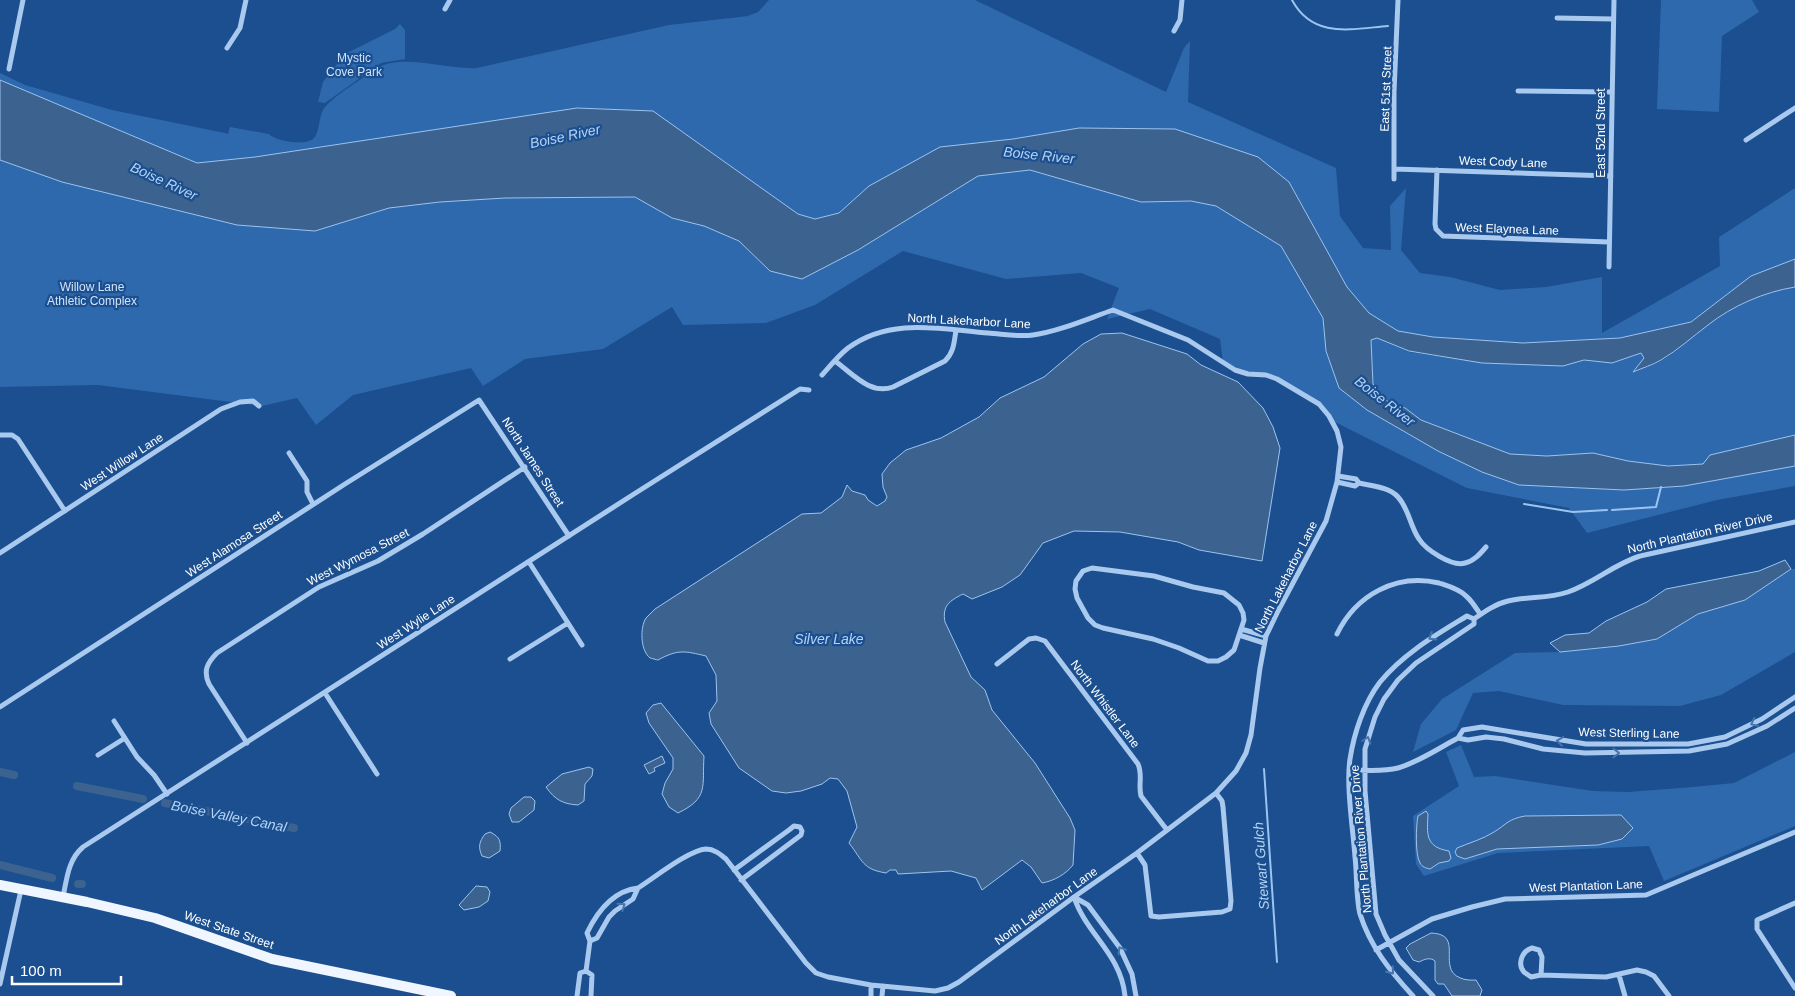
<svg xmlns="http://www.w3.org/2000/svg" width="1795" height="996" viewBox="0 0 1795 996" font-family="Helvetica,sans-serif">
  <style>
    .green { fill: #2e69ad }
    .water { fill: #3c6290; stroke: #9cc4f0 }
    .lines { fill: none; stroke-linecap: round; stroke-linejoin: round }
    .stream { stroke: #9cc4f0; stroke-width: 2 }
    .canal { stroke: #3c6290; stroke-width: 8 }
    .minor { stroke: #a9c9ee; stroke-width: 5 }
    .primary { stroke: #f0f6ff; stroke-width: 10 }
    .oneway { stroke: #4674ac }
    .labels { text-anchor: middle; dominant-baseline: central; stroke-width: 4.5; stroke-linejoin: round; paint-order: stroke }
    .park-label { font-size: 12px; fill: #cfe3fa; stroke: #1b4f8f }
    .street-label { font-size: 12px; fill: #fff; stroke: #1b4f8f }
    .water-label { font-size: 14px; font-style: italic; fill: #b5d3f5; stroke: #1b4f8f }
  </style>
  <rect width="100%" height="100%" fill="#1b4f8f"/>
  <path class="green" d="M769,0H975L1166,92L1184,48L1190,41L1188,102L1336,168L1340,216L1363,248L1391,250L1390,206L1406,188L1401,250L1420,273L1450,277L1500,290L1546,287L1602,277V333L1720,266L1719,237L1795,188V259L1751,276L1691,322L1620,338L1523,343L1433,337L1398,331L1369,313L1347,287L1289,182L1079,128L1013,139L869,186L839,213L815,219L798,214L653,111L577,108L255,157L197,163L0,80V73L25,85L112,110L225,133L228,134L230,127L269,134C275,141 305,146 313,139C320,133 318,119 323,110C332,96 364,78 379,67C407,54 446,70 477,68L669,25L748,16L758,12Z
    M1661,0H1752L1759,12L1722,36L1719,112L1657,109Z
    M400,24L405,30V59L381,63L325,103L318,102L323,82L345,54L395,29Z
    M0,160L62,182L237,225L315,231L389,208L440,202L505,198L635,197L672,218L704,226L739,241L770,271L858,250L978,176L1030,170L1141,202L1191,201L1216,206L1281,246L1323,318L1326,351L1339,388L1367,410L1438,451L1482,472L1519,485L1624,490L1684,486L1795,466V486L1717,500L1587,533L1569,508L1467,488L1331,420L1319,404L1277,379L1248,374L1223,362L1220,339L1150,309L1107,319L1119,288L1081,273L1006,279L903,251L815,305L766,323L683,325L672,307L603,349L525,359L483,386L471,368L353,395L316,425L297,398L262,406L98,385L0,387Z
    M1795,287V435L1764,443L1703,464L1668,466L1628,461L1593,453L1547,456L1510,454L1421,420L1405,408L1387,401L1373,384L1371,340L1377,338L1409,352L1482,363L1563,366L1584,360L1612,363L1641,353L1644,358L1634,372C1642,368 1651,366 1659,362C1677,352 1692,337 1708,325C1733,306 1764,292 1795,287Z
    M1791,569H1795V652L1721,695L1680,706L1563,705L1499,691L1473,693L1456,730L1413,752L1421,724L1442,699L1515,653L1560,652L1619,646L1657,639L1698,614L1745,600Z
    M1461,745L1474,777L1495,776L1593,791L1628,792L1693,787L1734,783L1795,752V826L1664,881L1649,846L1498,853L1424,876L1416,864L1413,816L1459,786L1446,752Z"/>
  <path class="water" d="M0,80L197,163L255,157L577,108L653,111L798,214L815,219L839,213L869,186L940,147L1013,139L1079,128L1175,129L1258,157L1289,182L1347,287L1369,313L1398,331L1433,337L1523,343L1620,338L1691,322L1751,276L1795,259V287C1764,292 1732,306 1708,325C1692,337 1678,350 1661,360C1653,365 1642,368 1633,372L1644,358L1641,353L1612,363L1584,360L1563,366L1482,363L1409,351L1377,338L1371,340L1373,384L1387,401L1405,408L1421,420L1510,454L1547,456L1593,453L1628,461L1668,466L1703,464L1710,455L1795,435V466L1684,486L1624,490L1519,485L1482,472L1438,451L1367,410L1339,388L1326,351L1323,318L1281,246L1216,206L1191,201L1141,202L1030,170L978,176L858,250L802,279L770,271L739,241L704,226L672,218L635,197L505,198L440,202L389,208L315,231L237,225L62,182L0,160Z
    M1122,333L1187,354L1201,365L1238,382L1263,408L1273,427L1280,448L1262,561L1199,550L1178,542L1120,532L1074,531L1043,543L1020,575L1002,587L972,599L963,594C949,601 942,606 945,622L971,677L985,690L992,710L1035,763L1070,818L1075,830L1073,865C1066,874 1054,881 1042,883L1031,867L1022,860L982,890L976,878L951,871L898,874L896,870H890L886,873C862,869 863,861 849,843L857,827L847,791L838,779L830,778L822,784L801,791L786,793L772,791L739,768L711,724L709,713L717,701L716,675L706,656C685,651 678,649 658,660C657,660 651,658 650,658C640,650 640,627 646,618C649,615 652,612 655,609L802,514L821,513L842,497L847,485L852,491L865,495L868,500L877,506L885,501L887,497L883,487L882,474L890,463L906,450L941,438L979,417L1000,398L1044,377L1083,344L1101,334Z
    M1785,560L1791,569L1745,600L1698,614L1657,639L1619,646L1560,652L1550,643L1565,635L1589,633L1606,621L1647,602L1666,589L1759,571Z
    M661,703L704,756C702,787 709,798 678,813L669,807L662,794L665,783L673,769V758L649,723L646,713L653,705Z
    M662,756L665,763L654,768L655,771L649,774L644,765Z
    M589,767L593,769L592,776L585,784L584,801L578,805C563,804 555,800 546,787L562,774Z
    M524,797H531L535,801L534,810L519,822H512L509,814L511,808Z
    M1426,811L1428,814C1427,834 1425,847 1449,851L1451,858L1449,861L1439,863L1430,869C1426,868 1422,867 1420,863C1415,855 1416,825 1418,816Z
    M1621,815L1633,828L1622,839L1598,845L1497,849L1465,859L1457,856L1455,852L1457,848C1469,843 1483,839 1494,832C1507,824 1508,819 1525,816Z
    M490,832C500,837 501,841 500,851L489,858L482,856C478,847 479,842 485,834Z
    M476,886L487,887L490,892L488,901L479,907L464,910L459,905Z
    M1431,933C1456,934 1447,951 1450,966C1452,978 1466,981 1476,980L1482,990L1480,996H1452L1444,984H1438L1435,980V961C1430,957 1425,959 1419,962L1413,960L1406,948L1410,944Z"/>
  <g class="lines">
    <path class="stream" d="M1292,0C1313,39 1351,29 1388,26
      M1524,504L1573,512L1607,510
      M1612,510L1656,507L1661,487
      M1264,769L1277,962"/>
    <path class="canal" d="M0,772L14,775
      M77,786L143,799
      M165,803L294,828
      M0,865L52,878
      M78,884H82"/>
    <path class="minor" d="M445,9L450,0
      M1557,18L1613,19
      M1174,31L1180,20L1182,0
      M227,48L240,28L246,0
      M9,69L23,0
      M1518,91L1611,92
      M1746,140L1795,108
      M1394,169L1611,176
      M1437,170L1435,224L1436,229L1443,236L1609,242
      M1394,179V92L1398,0
      M1609,267L1614,0
      M835,361C853,374 870,395 893,387L945,361C954,352 954,343 956,330
      M0,435H12L18,439L65,511
      M289,453L307,481V492L313,504
      M1337,482L1355,486L1359,483L1356,479L1338,476
      M1359,483C1372,486 1389,487 1398,497C1409,509 1410,526 1419,539C1426,550 1452,567 1465,563C1474,561 1480,554 1486,547
      M0,553L221,409L240,402L253,401L259,406
      M529,562L582,645
      M1092,568L1154,576L1193,587L1224,593L1239,605L1243,613L1244,620L1234,650L1226,657L1218,661H1208L1179,648L1153,639L1103,628L1095,625L1088,618L1077,598L1075,589L1076,581L1083,571Z
      M1241,629L1266,636
      M1337,634C1356,595 1396,573 1439,583C1448,586 1459,589 1466,596C1472,601 1476,608 1480,614
      M1239,635L1264,643
      M510,659L568,623
      M997,664L1029,639L1036,638L1045,641L1138,764C1143,775 1138,785 1141,796L1167,830
      M325,693L377,774
      M1795,697L1762,719L1725,737L1688,744H1586L1482,727L1463,730L1458,738L1468,740L1486,737L1504,739L1543,749L1585,753L1689,751L1727,744L1767,726L1795,708
      M0,707L345,484L479,400L569,536
      M114,721L137,757L154,775L167,794
      M247,743L209,684C203,671 207,663 217,653L319,587L378,561L423,534L525,467
      M98,755L125,738
      M1350,770C1365,770 1383,772 1398,768C1419,762 1439,748 1458,738
      M1137,853L1145,865L1151,916L1159,917L1222,912L1230,909L1231,901L1223,807L1222,801L1216,793
      M734,870L789,830L794,826L800,827L802,831L801,835L741,880
      M638,888C654,878 689,850 706,849C714,849 720,854 726,859L806,963L816,973L828,977L871,985L935,991L948,988L959,982L1074,897L1137,853L1216,793L1236,771L1246,753L1251,735L1260,668L1266,636L1278,611L1326,521L1337,482L1341,447L1337,431L1329,416L1319,404L1277,379L1266,375L1248,374L1235,370L1188,340L1113,310C1087,319 1060,331 1033,335C1018,337 1003,334 988,333C940,329 890,317 848,348C838,356 830,366 822,375
      M63,897C67,878 68,860 83,847L634,494L800,389L809,390
      M1074,897L1088,905L1120,948L1132,974L1136,996
      M1074,897C1086,934 1121,954 1125,996
      M1795,903L1757,920V929L1795,988
      M1532,948L1539,950L1542,957L1541,975L1531,977C1530,976 1525,973 1524,972C1517,964 1522,951 1532,948Z
      M1376,950L1432,919L1472,907L1505,899L1646,895L1795,832
      M586,971L590,941L587,933C597,912 613,891 638,888L633,899L615,911L609,917L597,938L590,941
      M1541,975L1606,977L1637,970L1646,972L1654,976L1669,996
      M1619,975L1625,996
      M0,984L21,890
      M577,996L580,973L586,971L592,975L591,996
      M871,996V985
      M882,996L883,986
      M1413,996C1390,971 1370,946 1360,914C1356,899 1357,873 1355,857C1353,829 1346,786 1350,759C1354,733 1364,703 1380,682C1404,653 1436,635 1467,616L1474,619
      M1433,996L1399,960L1385,935L1376,914L1365,791V749L1375,717L1384,699L1398,680L1416,663L1474,624V619C1484,612 1495,604 1508,601C1528,596 1548,599 1568,592C1594,583 1614,564 1640,556L1795,522"/>
    <path class="primary" d="M0,885L87,902L155,918L272,959L451,996"/>
  </g>
  <defs><path id="oneway-chevron" d="M-2-3.5L2.5 0L-2 3.5" fill="none" stroke-width="1.6" stroke-linecap="round" stroke-linejoin="round" transform="scale(1.25)"/></defs>
  <g class="oneway">
    <use href="#oneway-chevron" transform="translate(1432 637) rotate(148)"/>
    <use href="#oneway-chevron" transform="translate(1754 723) rotate(154)"/>
    <use href="#oneway-chevron" transform="translate(1367 740) rotate(-72)"/>
    <use href="#oneway-chevron" transform="translate(1560 741) rotate(-172)"/>
    <use href="#oneway-chevron" transform="translate(1616 753)"/>
    <use href="#oneway-chevron" transform="translate(622 906) rotate(-34)"/>
    <use href="#oneway-chevron" transform="translate(1121 950) rotate(-122)"/>
    <use href="#oneway-chevron" transform="translate(1391 971) rotate(51)"/>
  </g>
  <g class="labels">
    <g class="park-label">
      <text x="354" y="58">Mystic<tspan x="354" dy="14">Cove Park</tspan></text>
      <text x="92" y="287">Willow Lane<tspan x="92" dy="14">Athletic Complex</tspan></text>
    </g>
    <g class="street-label">
      <text transform="translate(1386 89) rotate(-88)">East 51st Street</text>
      <text transform="translate(1601 133) rotate(-90)">East 52nd Street</text>
      <text transform="translate(1503 162) rotate(2)">West Cody Lane</text>
      <text transform="translate(1507 229) rotate(2)">West Elaynea Lane</text>
      <text transform="translate(969 321) rotate(3)">North Lakeharbor Lane</text>
      <text transform="translate(122 462) rotate(-33)">West Willow Lane</text>
      <text transform="translate(533 462) rotate(57)">North James Street</text>
      <text transform="translate(1700 533) rotate(-13)">North Plantation River Drive</text>
      <text transform="translate(234 544) rotate(-33)">West Alamosa Street</text>
      <text transform="translate(358 557) rotate(-27)">West Wymosa Street</text>
      <text transform="translate(1286 577) rotate(-63)">North Lakeharbor Lane</text>
      <text transform="translate(416 622) rotate(-33)">West Wylie Lane</text>
      <text transform="translate(1105 704) rotate(53)">North Whistler Lane</text>
      <text transform="translate(1629 733) rotate(1)">West Sterling Lane</text>
      <text transform="translate(1361 839) rotate(-95)">North Plantation River Drive</text>
      <text transform="translate(1586 886) rotate(-2)">West Plantation Lane</text>
      <text transform="translate(1046 906) rotate(-36)">North Lakeharbor Lane</text>
      <text transform="translate(229 930) rotate(19)">West State Street</text>
    </g>
    <g class="water-label">
      <text transform="translate(565 136) rotate(-12)">Boise River</text>
      <text transform="translate(1039 155) rotate(6)">Boise River</text>
      <text transform="translate(164 181) rotate(25)">Boise River</text>
      <text transform="translate(1385 401) rotate(38)">Boise River</text>
      <text x="829" y="639">Silver Lake</text>
      <text transform="translate(229 816) rotate(11)">Boise Valley Canal</text>
      <text transform="translate(1261 866) rotate(-94)">Stewart Gulch</text>
    </g>
  </g>
  <path d="M12 976v8h109v-8" fill="none" stroke="#ffffff" stroke-width="2.5"/>
  <text x="20" y="976" font-size="15" fill="#ffffff" stroke="#1b4f8f" stroke-width="4" paint-order="stroke">100 m</text>
</svg>
